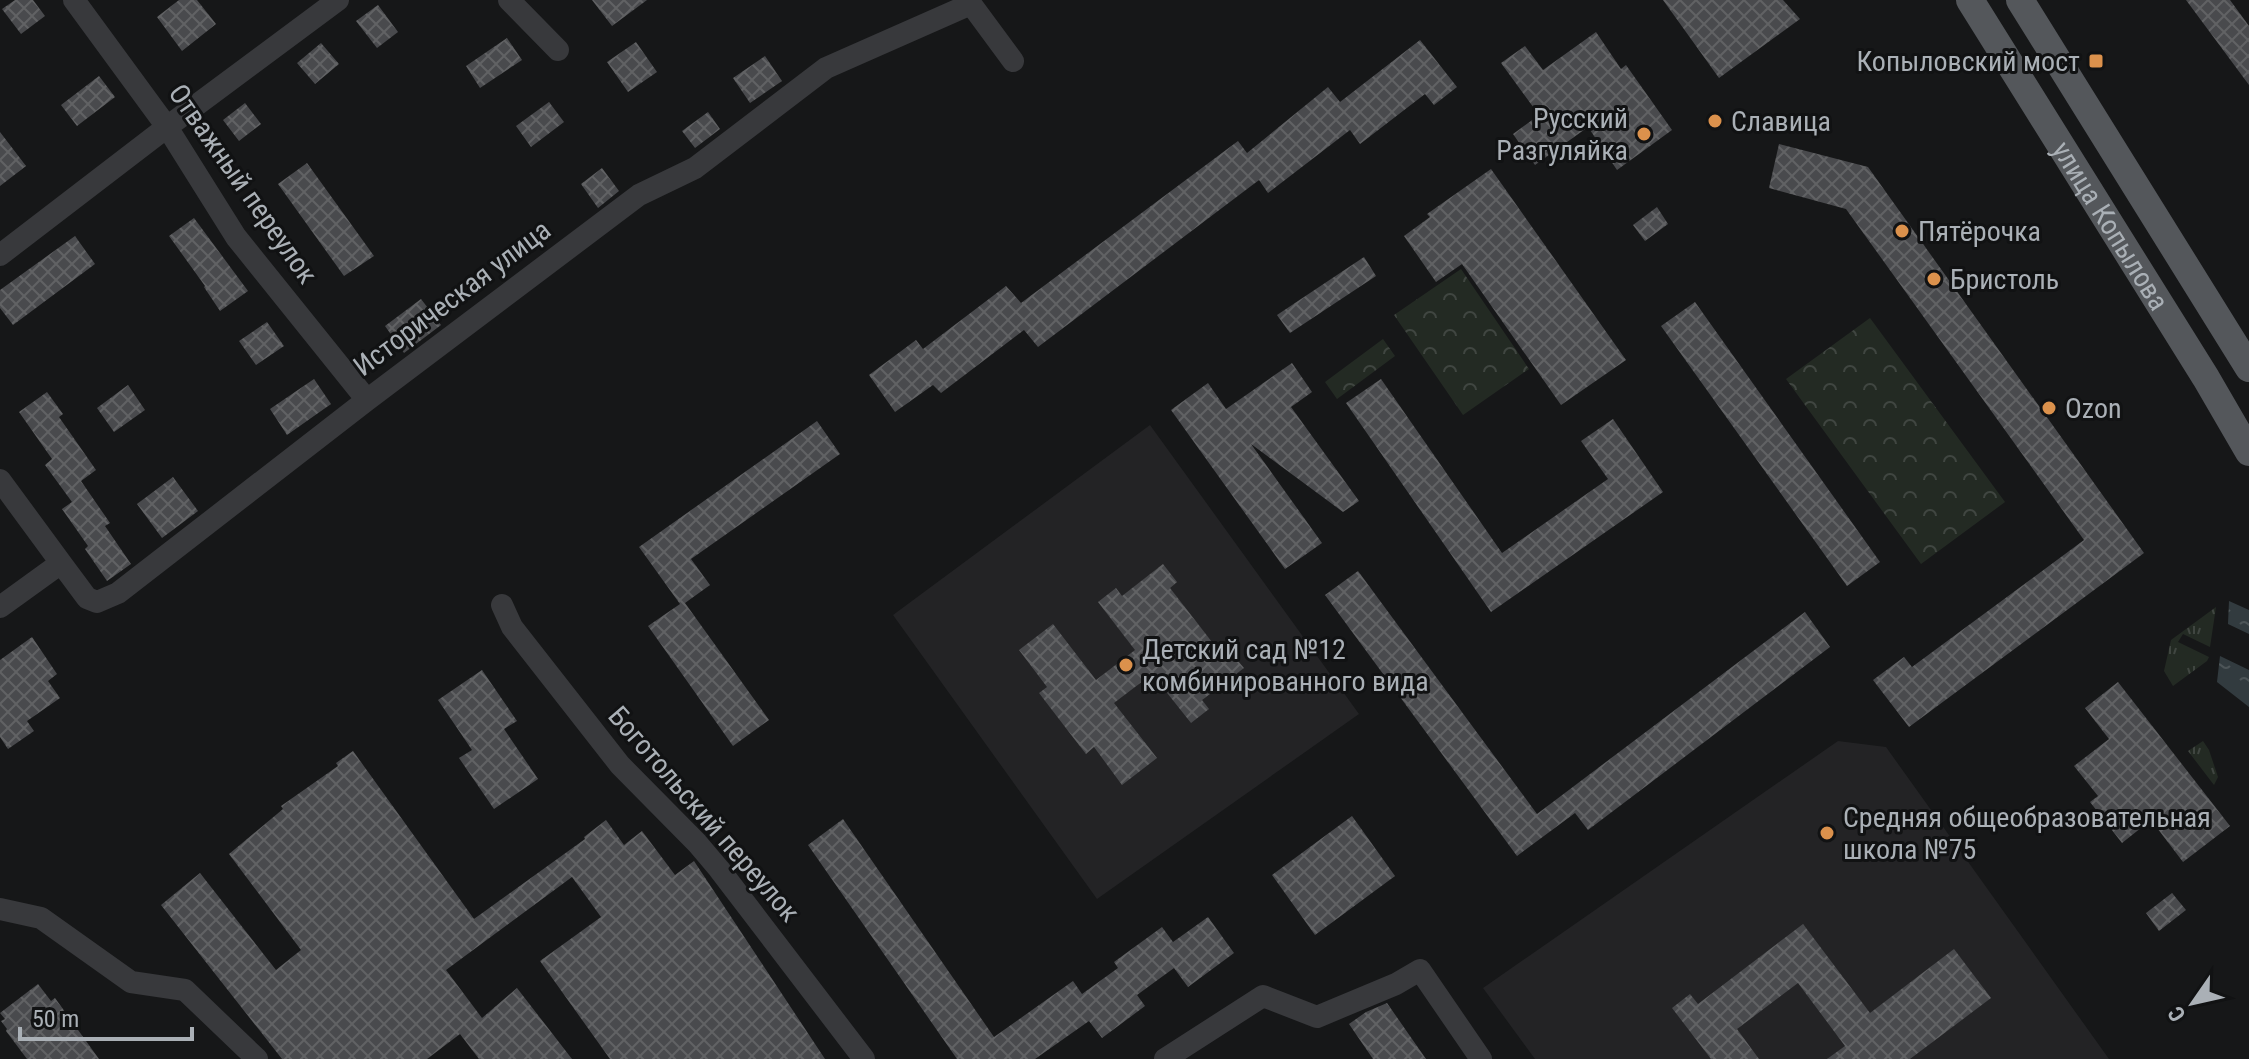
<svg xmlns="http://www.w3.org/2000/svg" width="2249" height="1059" viewBox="0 0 2249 1059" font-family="'Roboto Condensed',sans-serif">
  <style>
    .built { fill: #232325 }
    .grass { fill: url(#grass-tufts) }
    .forest { fill: url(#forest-crowns) }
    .water { fill: url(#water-ripples) }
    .building { fill: url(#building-cross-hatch) }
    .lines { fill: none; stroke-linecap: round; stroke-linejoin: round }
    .minor { stroke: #38393c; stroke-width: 22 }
    .major { stroke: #54575b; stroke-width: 28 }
    .poi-dot { fill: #db914c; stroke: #111213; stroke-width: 3 }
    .labels { text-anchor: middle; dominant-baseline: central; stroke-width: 6; stroke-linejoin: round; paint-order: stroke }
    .poi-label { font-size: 28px; fill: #aab0b6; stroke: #111213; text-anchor: start }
    .street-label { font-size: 28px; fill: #aab0b6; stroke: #111213 }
  </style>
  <defs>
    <pattern id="grass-tufts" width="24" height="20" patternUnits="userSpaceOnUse" patternTransform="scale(2)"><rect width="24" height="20" fill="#232a23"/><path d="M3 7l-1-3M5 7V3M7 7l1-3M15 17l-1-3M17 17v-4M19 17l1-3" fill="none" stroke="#404641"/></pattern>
    <pattern id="forest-crowns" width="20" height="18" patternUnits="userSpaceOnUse" patternTransform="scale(2)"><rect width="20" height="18" fill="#232a23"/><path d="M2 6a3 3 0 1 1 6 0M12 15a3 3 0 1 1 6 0" fill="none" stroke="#404641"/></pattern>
    <pattern id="water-ripples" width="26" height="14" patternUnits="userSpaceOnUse" patternTransform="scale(2)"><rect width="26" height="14" fill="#323b3f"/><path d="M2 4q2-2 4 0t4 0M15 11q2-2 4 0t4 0" fill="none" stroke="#4d5558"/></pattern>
    <pattern id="building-cross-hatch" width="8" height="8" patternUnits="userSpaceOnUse" patternTransform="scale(2)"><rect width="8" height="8" fill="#494a4d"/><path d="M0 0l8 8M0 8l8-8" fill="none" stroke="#616264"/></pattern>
  </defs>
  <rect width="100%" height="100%" fill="#161718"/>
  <path class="built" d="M1150,425L1359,714L1097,899L893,615Z
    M1838,741L1886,747L2109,1059H1535L1483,988Z"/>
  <path class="grass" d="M2216,607L2210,647L2183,634L2178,642L2209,657L2207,661L2173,686L2164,671L2171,640Z
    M2203,741L2209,750L2218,777L2214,785L2188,751Z"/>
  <path class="forest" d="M1461,269L1529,369L1463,415L1394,315Z
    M1870,318L2005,502L1921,564L1786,379Z
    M1383,339L1395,356L1337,399L1325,382Z"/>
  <path class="water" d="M2229,601L2249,610V634L2228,624Z
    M2220,656L2249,670V707L2217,682Z"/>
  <path class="building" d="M15,0H33L45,16L21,34L2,9Z
    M179,0H197L216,24L182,51L157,17Z
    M592,0H647L612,26Z
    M1663,0H1783L1800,19L1719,78Z
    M2186,0H2230L2249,26V85Z
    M378,5L398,32L377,48L356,21Z
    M1596,32L1621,69L1626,65L1672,130L1617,170L1588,127L1535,165L1513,134L1539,115L1501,63L1525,46L1543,70Z
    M507,38L522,60L480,88L466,66Z
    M1420,40L1457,87L1434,105L1425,94L1360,144L1350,130L1268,193L1259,180L1038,347L1024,330L941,393L933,385L895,412L869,375L916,340L923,349L1006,286L1021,303L1238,141L1247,153L1328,87L1340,102Z
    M636,42L657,72L628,92L607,62Z
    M321,43L339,64L315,84L297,63Z
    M765,56L782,81L750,103L733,78Z
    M99,76L115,97L77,126L61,105Z
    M549,102L564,122L531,147L516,126Z
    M245,103L261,124L239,141L223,120Z
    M708,112L720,129L695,148L682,131Z
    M0,132L26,166L0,186Z
    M1779,144L1868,167L2144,553L1909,727L1873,680L1904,657L1912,667L2084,540L1846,209L1769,188Z
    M307,163L374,256L344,276L278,184Z
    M602,168L619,191L598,208L581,184Z
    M1491,169L1626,360L1561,405L1462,264L1436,282L1404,236L1430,217L1427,214Z
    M1657,207L1668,224L1645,241L1633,225Z
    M194,218L248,291L220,311L204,287L205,286L169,236Z
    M75,236L95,264L13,325L0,308V290Z
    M1364,257L1376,276L1290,333L1277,315Z
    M421,299L441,325L404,353L385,326Z
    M1695,302L1880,562L1847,586L1661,326Z
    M267,322L284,346L256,365L239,341Z
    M1292,363L1312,392L1291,407L1359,501L1343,512L1251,444L1322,543L1285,569L1171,410L1208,383L1226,409Z
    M314,379L331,404L287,435L270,409Z
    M1381,379L1502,553L1608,479L1581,441L1613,419L1663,492L1491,612L1346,403Z
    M128,385L145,410L114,432L97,408Z
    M47,392L63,414L59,417L96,470L81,481L110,523L105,526L131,564L107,581L85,549L88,546L62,509L72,502L45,465L52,459L19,412Z
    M817,421L840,454L691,559L710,585L685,603L769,720L733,746L648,626L680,604L639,547Z
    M173,477L198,511L162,538L137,504Z
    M1163,564L1177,582L1170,588L1205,633L1225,659L1232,654L1244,668L1202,700L1209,709L1191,723L1152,674L1114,703L1157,758L1122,785L1094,747L1086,754L1072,736L1039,693L1047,687L1019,650L1053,624L1096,680L1135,650L1098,602L1116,588L1122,596Z
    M1358,571L1537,814L1805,612L1830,647L1588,830L1575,813L1517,856L1325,595Z
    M32,637L57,674L48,681L60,698L27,721L34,731L8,749L0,737V660Z
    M482,670L517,721L504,729L538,779L494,809L459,758L472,750L438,700Z
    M2118,682L2230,826L2183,862L2151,820L2122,843L2090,802L2098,796L2074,766L2109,739L2085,708Z
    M353,751L474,919L585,839L584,837L606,820L624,845L642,831L675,875L694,861L825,1059H610L540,961L601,917L572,877L446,970L482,1018L517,988L572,1059H479L460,1034L427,1059H282L161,905L200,873L276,970L301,950L229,854L283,809L281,806L338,766L336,763Z
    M1352,816L1395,876L1315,935L1272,875Z
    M843,819L994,1037L1073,981L1082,994L1118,968L1114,962L1162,927L1173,942L1208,917L1234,953L1188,987L1174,968L1137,995L1145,1006L1102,1038L1089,1021L1035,1059H957L808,845Z
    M2172,893L2186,910L2159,931L2146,913Z
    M1803,924L1870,1013L1954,949L1991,998L1910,1059H1827L1845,1046L1798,983L1737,1029L1759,1059H1711L1672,1008L1690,994L1698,1004Z
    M38,984L51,1001L55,998L99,1059H27L6,1031L7,1029L1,1021L5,1019L0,1013Z
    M1387,1003L1426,1059H1373L1349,1024L1366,1012Z"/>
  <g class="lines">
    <path class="minor" d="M74,0L167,127L236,237L367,400
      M509,0L558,50
      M968,0L1013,61
      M0,255L167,127L338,0
      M0,480L61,563
      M502,605L512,627L620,765L697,843L719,869L864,1059
      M0,607L61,563L87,598L97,602L118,593L367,400L639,195L695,168L826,68L971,4
      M0,909L41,918L131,982L185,990L257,1059
      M1165,1059L1263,996L1317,1017L1396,984L1420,970L1481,1059"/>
    <g class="major">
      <path id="s1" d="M1970,0L2206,378L2249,452"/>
      <path d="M2020,0L2249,368"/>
    </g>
  </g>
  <g class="poi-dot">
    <rect x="2088" y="53" width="16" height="16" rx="4"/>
    <circle cx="1715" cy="121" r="8"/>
    <circle cx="1644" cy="134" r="8"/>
    <circle cx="1902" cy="231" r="8"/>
    <circle cx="1934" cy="279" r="8"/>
    <circle cx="2049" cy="408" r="8"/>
    <circle cx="1126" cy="665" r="8"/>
    <circle cx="1827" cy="833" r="8"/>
  </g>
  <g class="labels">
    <g class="poi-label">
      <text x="2080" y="61" text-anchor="end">Копыловский мост</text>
      <text x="1628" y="118" text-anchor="end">Русский<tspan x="1628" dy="32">Разгуляйка</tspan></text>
      <text x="1731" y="121">Славица</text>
      <text x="1918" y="231">Пятёрочка</text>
      <text x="1950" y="279">Бристоль</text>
      <text x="2065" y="408">Ozon</text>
      <text x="1142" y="649">Детский сад №12<tspan x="1142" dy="32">комбинированного вида</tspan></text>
      <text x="1843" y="817">Средняя общеобразовательная<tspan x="1843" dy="32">школа №75</tspan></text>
    </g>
    <g class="street-label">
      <text transform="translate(243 184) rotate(55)">Отважный переулок</text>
      <text stroke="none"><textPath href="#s1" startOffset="266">улица Копылова</textPath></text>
      <text transform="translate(452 298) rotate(-37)">Историческая улица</text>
      <text transform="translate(704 814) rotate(49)">Боготольский переулок</text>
    </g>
  </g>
  <g transform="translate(2193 1003) rotate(236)" stroke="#111213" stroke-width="6" paint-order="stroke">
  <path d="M0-6L14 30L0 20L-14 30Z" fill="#aab0b6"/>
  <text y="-12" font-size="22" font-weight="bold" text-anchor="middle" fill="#aab0b6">С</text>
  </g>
  <path d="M20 1027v12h172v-12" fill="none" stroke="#aab0b6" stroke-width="4"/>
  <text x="32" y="1027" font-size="24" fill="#aab0b6" stroke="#111213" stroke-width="6" paint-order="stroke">50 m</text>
</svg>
